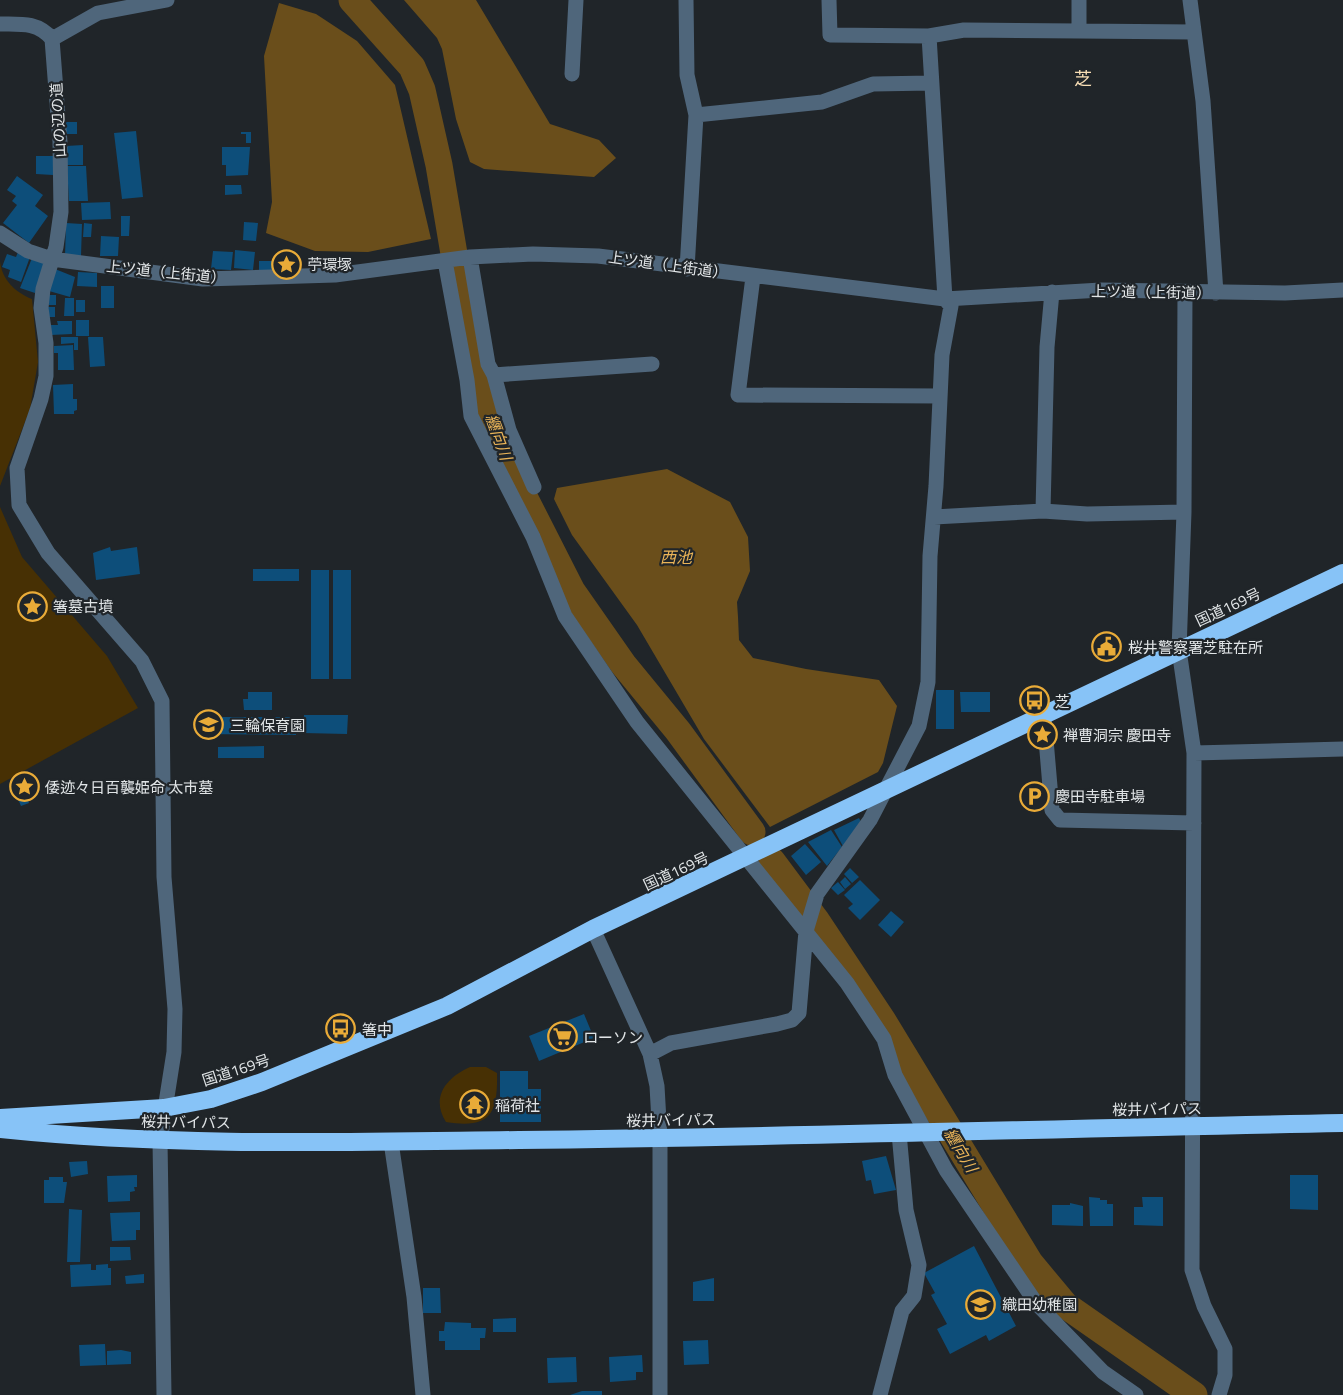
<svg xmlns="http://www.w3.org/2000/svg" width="1343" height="1395" viewBox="0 0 1343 1395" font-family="'Titillium Web','Noto Sans JP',sans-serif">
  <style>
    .green { fill: #473004 }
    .water { fill: #6a4e1b }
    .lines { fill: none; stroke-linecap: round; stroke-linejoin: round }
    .river { stroke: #6a4e1b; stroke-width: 27 }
    .building { fill: #0d4e7a }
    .minor { stroke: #4f667b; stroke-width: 15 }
    .highway { stroke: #87c3f7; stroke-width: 18 }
    .labels { text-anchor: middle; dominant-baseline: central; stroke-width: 4.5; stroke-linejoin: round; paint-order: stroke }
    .street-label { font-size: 15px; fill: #e1e5e7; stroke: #202529 }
    .poi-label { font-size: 15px; fill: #e1e5e7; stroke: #202529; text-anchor: start }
    .water-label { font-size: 16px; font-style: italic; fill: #eab458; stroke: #202529 }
    .quarter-label { font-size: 18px; fill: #f9dfb6; stroke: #202529 }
  </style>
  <rect width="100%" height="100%" fill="#202529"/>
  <path class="green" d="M0,261C2,280 15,292 32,299L38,362L30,409L0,486Z
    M0,507L22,557L107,656L138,708L0,784Z
    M470,1067H486L497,1073C498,1114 490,1129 446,1122C430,1097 447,1077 470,1067Z"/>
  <path class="water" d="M404,0H476L550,124L599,140L616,158L594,177L484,169L470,162L456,119L442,49L437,38Z
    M279,3L316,14L357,41L395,85L431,239L368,252L315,251L266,233L272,202L264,56Z
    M667,469L730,502L748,537L750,571L737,602L738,617L739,640L753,658L806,669L879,680L897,706L883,763L878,772L770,827L704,739L637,625L572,535L554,499L557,488Z"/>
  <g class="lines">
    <path class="river" d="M352,0L412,67L422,90L439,165L465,319L488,407L515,479L572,591L623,664L678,731L752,832
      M772,861L816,920L883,1021L1030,1263L1065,1305L1194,1395"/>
  </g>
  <path class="building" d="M63,122H77V134H64Z
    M136,131L143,197L122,199L114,133Z
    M241,132H251V143H246V134H241Z
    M83,145V165H67L66,146Z
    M222,147H250L248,175L226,176V165H222Z
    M36,156H53V175L36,174Z
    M67,166H86L88,201H69Z
    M17,176L43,195L35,206L48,216L29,243L3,223L17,205L12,201L16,196L7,190Z
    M225,185H241L242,194L225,195Z
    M110,202L111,219L82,220L81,203Z
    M121,216H130L129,236H121Z
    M244,222L258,223L256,241L243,240Z
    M66,223L82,224L81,256H65Z
    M84,223L92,224L91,237H83Z
    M101,236L119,237L118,256H100Z
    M235,250L255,252L253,270L234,268Z
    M213,251L233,252L231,270L211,269Z
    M18,252L30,257L21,282L8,277L10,270L2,267L7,254L16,257Z
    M32,258L46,264L35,293L20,288Z
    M259,261H280V272H259Z
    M55,269L75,277L70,297L49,291Z
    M78,272L97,273V287L77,286Z
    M101,286H114V308H101Z
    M49,295H56V305H49Z
    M65,298H74V316H64Z
    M76,300H85V312H76Z
    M48,307H55V317H48Z
    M76,320H89V336H76Z
    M57,321H72V334L51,335L50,325H58Z
    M61,337H78V350H74V343L61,344Z
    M88,337H103L105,366L90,367Z
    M73,345L74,370H58V353H54V346Z
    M73,384V399H77V410L74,411V414H54L53,385Z
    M110,547L111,551L137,547L140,574L96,580L93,553Z
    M253,569H299V581H253Z
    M311,570H329V679H311Z
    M333,570H351V679H333Z
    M936,690H954V729H936Z
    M248,692H272V710H244L243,699H248Z
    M960,692H990V712H961Z
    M304,715H348L347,734L303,733Z
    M198,717H296V735L198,734Z
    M264,746V758H218V747Z
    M25,793L29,803L21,806L17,797Z
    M859,818L862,824L844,848L834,830Z
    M831,830L842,847L827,866L808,842Z
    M805,844L821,862L806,875L791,856Z
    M850,868L859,877L852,883L844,874Z
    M845,877L851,884L845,889L840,882Z
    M860,880L880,900L860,920L848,908L853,904L844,895Z
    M838,882L845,890L838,895L831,888Z
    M891,911L904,922L891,937L878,925Z
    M584,1014L594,1038L539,1061L529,1036Z
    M500,1071H528V1089H541V1122H500Z
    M469,1100H480V1109H469Z
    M886,1156L896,1190L874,1194L871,1180L866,1181L862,1161Z
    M87,1161L88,1174L71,1177L69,1162Z
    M137,1175V1187H134L135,1191L130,1192V1201L108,1202L107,1176Z
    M1290,1175H1318V1210L1290,1209Z
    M49,1177H63V1182H67L64,1203H44V1180H49Z
    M1089,1197L1100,1198V1200H1107V1204H1113V1226H1090Z
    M1142,1197H1163V1226L1134,1225V1207H1143Z
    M1070,1203L1083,1206V1226L1052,1225V1205H1070Z
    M69,1209L82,1210L80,1262H67Z
    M140,1212V1230H136V1240L112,1241L110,1213Z
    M974,1246L1016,1326L989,1341L986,1335L950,1354L937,1329L947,1324L931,1295L935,1293L924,1273Z
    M110,1247H130L131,1260L110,1261Z
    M91,1264V1270H96V1265L108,1264V1268H111V1285L71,1287L70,1265Z
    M144,1274V1283L126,1284L125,1276Z
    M714,1278V1301H693V1282Z
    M423,1288H440L441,1313H423Z
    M516,1318V1332H493V1319Z
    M445,1322L471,1323V1328H486L485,1338H480V1350H445V1341H439V1331H444Z
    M708,1340L709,1364L684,1365L683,1341Z
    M105,1344L106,1365L80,1366L79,1345Z
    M121,1350L131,1352V1364L107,1365V1351Z
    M642,1355L643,1372H636V1380L610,1382L609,1357Z
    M576,1357L577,1382L548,1383L547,1358Z
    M582,1391H602V1395H570Z"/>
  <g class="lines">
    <path class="minor" d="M686,0L687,75L696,115L687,269
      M829,0L830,35L929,36L964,30L1079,31V0
      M1190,0L1203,101L1216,293
      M0,24C21,24 38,22 52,39L60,142L61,212L56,247L43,289L41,308L46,343V376L41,399L17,468L19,505L48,553L142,661L162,701L164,877L175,1009L174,1052L160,1141L164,1395
      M1079,31L1194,32
      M52,39L98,13L167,0
      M572,74L576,0
      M696,115L822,102L873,84L931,83
      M0,233L28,251L52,259L203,279L335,275L470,257L533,254L598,256L945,299L1101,290L1285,293L1343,290
      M470,257L488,364L494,375L509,430L534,487
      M445,261L467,380L471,416L533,537L565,616L637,722L847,983L884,1039L895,1075L946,1170L1036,1303L1103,1372L1136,1395
      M753,277L738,395L940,396
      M1185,292L1184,512L1179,650L1194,753L1192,1270L1204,1306L1225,1349V1375L1219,1395
      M494,375L652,364
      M1043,511L1047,347L1052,292
      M934,517L1043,511L1087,514L1184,512
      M1044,716L1052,810L1060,820L1194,823
      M1194,753L1343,749
      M593,929L650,1054L657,1086L660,1139V1395
      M650,1054L671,1043L777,1024L792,1020L799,1013L806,931L817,894L870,820L919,726L928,682L930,556L936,486L942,355L951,306L945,299L929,36
      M391,1142L414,1297L423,1395
      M880,1395L902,1311L914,1296L919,1265L906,1210L899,1133"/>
    <path class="highway" d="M0,1118L164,1108L211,1099L262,1082L447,1006L593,929L1343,573
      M0,1129C172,1147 346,1142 519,1140C794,1137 1068,1128 1343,1123"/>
  </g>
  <defs>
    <symbol id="sight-ring" viewBox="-11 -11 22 22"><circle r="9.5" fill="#202529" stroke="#e9ab38" stroke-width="1.5"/><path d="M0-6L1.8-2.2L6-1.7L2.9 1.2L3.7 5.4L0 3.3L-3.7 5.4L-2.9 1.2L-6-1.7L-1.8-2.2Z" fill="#e9ab38"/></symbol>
    <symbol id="civic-ring" viewBox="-11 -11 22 22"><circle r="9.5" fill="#202529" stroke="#e9ab38" stroke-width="1.5"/><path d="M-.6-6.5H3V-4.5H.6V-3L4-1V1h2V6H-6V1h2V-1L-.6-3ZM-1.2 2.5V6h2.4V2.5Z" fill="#e9ab38"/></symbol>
    <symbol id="bus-ring" viewBox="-11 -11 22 22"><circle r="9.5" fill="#202529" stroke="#e9ab38" stroke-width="1.5"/><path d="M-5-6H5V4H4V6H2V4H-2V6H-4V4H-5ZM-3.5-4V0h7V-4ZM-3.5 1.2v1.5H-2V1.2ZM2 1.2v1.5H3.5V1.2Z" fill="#e9ab38"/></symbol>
    <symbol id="school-ring" viewBox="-11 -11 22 22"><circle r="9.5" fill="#202529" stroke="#e9ab38" stroke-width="1.5"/><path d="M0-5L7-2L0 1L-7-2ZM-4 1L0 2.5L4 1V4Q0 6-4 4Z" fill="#e9ab38"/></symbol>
    <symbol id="parking-ring" viewBox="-11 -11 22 22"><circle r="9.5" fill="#202529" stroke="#e9ab38" stroke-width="1.5"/><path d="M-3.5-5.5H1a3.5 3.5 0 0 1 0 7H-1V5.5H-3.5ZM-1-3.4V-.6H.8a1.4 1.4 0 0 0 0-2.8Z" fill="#e9ab38"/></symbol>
    <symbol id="supermarket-ring" viewBox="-11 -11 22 22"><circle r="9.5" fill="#202529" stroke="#e9ab38" stroke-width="1.5"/><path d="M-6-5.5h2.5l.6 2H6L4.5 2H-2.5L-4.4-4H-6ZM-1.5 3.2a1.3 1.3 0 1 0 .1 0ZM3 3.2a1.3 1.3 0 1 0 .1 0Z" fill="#e9ab38"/></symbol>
    <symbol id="temple-ring" viewBox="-11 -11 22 22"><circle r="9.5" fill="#202529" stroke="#e9ab38" stroke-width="1.5"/><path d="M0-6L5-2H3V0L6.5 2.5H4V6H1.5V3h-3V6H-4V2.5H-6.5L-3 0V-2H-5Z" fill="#e9ab38"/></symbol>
  </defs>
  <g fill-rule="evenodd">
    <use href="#sight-ring" x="270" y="248" width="33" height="33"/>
    <use href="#sight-ring" x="16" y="590" width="33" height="33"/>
    <use href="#civic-ring" x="1090" y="630" width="33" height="33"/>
    <use href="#bus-ring" x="1018" y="684" width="33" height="33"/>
    <use href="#school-ring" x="192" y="708" width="33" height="33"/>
    <use href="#sight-ring" x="1026" y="718" width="33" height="33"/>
    <use href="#sight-ring" x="8" y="770" width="33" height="33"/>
    <use href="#parking-ring" x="1018" y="780" width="33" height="33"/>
    <use href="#bus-ring" x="324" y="1012" width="33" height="33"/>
    <use href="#supermarket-ring" x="546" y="1020" width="33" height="33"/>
    <use href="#temple-ring" x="458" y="1088" width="33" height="33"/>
    <use href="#school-ring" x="964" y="1288" width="33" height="33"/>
  </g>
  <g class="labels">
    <g class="street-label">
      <text transform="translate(58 120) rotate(-93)">山の辺の道</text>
      <text transform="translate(668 265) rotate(8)">上ツ道（上街道）</text>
      <text transform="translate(166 272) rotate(6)">上ツ道（上街道）</text>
      <text transform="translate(1151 292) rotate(1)">上ツ道（上街道）</text>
      <text transform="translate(1228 607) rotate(-25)">国道169号</text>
      <text transform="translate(676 871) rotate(-25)">国道169号</text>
      <text transform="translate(236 1070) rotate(-18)">国道169号</text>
      <text transform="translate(1157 1109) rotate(-1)">桜井バイパス</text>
      <text transform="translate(671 1120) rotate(-1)">桜井バイパス</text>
      <text transform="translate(186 1122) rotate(1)">桜井バイパス</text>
    </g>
    <g class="poi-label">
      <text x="307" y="264">苧環塚</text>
      <text x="53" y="606">箸墓古墳</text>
      <text x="1128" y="647">桜井警察署芝駐在所</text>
      <text x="1055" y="701">芝</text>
      <text x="230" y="725">三輪保育園</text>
      <text x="1063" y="735">禅曹洞宗 慶田寺</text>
      <text x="45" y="787">倭迹々日百襲姫命 太市墓</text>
      <text x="1055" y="796">慶田寺駐車場</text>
      <text x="362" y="1029">箸中</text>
      <text x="583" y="1037">ローソン</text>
      <text x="495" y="1105">稲荷社</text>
      <text x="1002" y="1304">織田幼稚園</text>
    </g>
    <g class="water-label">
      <text transform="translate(499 437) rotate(70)">纒向川</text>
      <text x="676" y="557">西池</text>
      <text transform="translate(961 1150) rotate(59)">纒向川</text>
    </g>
    <g class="quarter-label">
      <text x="1083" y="78">芝</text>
    </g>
  </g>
</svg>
